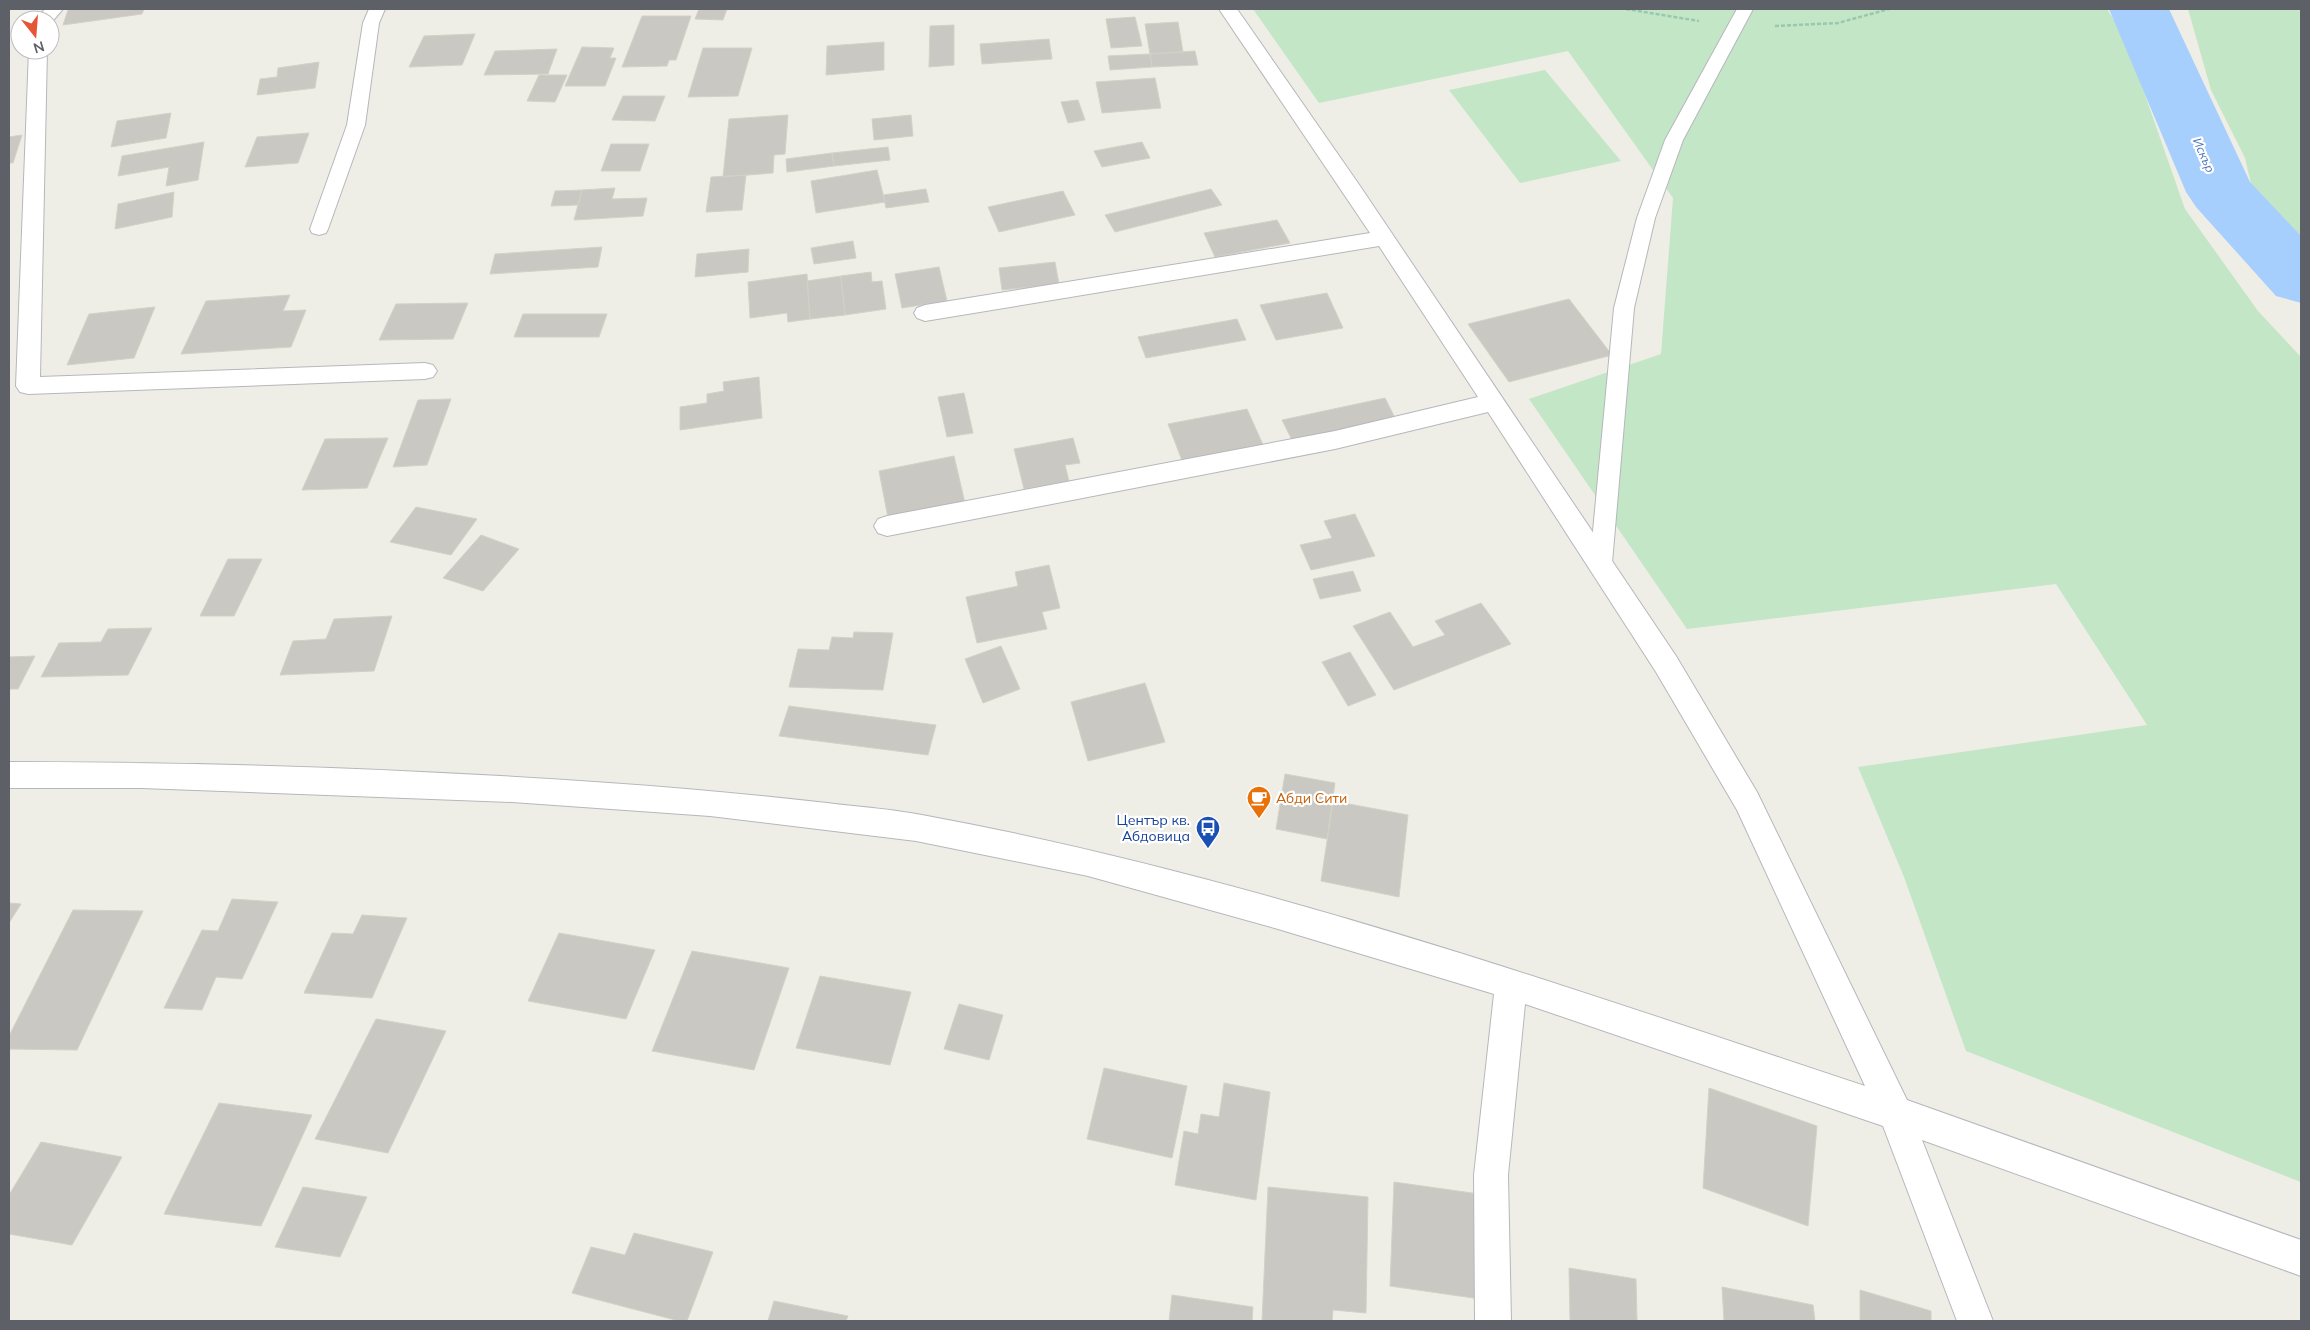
<svg xmlns="http://www.w3.org/2000/svg" width="2310" height="1330" viewBox="0 0 2310 1330" font-family="Mulish,sans-serif">
  <style>
    .green { fill: #c3e6c6 }
    .lines { fill: none; stroke-linecap: round; stroke-linejoin: round }
    .river { fill: #a7cffd; fill-rule: evenodd }
    .building { fill: #cac8c3; stroke: #d4d1c4 }
    .lane-casing { stroke: #b6b7bc; stroke-width: 2 }
    .street-casing { stroke: #b6b7bc; stroke-width: 2 }
    .path { stroke: #9cc7ad; stroke-width: 2.5; stroke-dasharray: 4 2; stroke-linecap: butt }
    .lane { fill: #fff; fill-rule: evenodd }
    .street { fill: #fff; fill-rule: evenodd }
    .labels { text-anchor: middle; dominant-baseline: central; stroke-width: 4.5; stroke-linejoin: round; paint-order: stroke }
    .far-water-label { font-size: 12px; font-style: italic; fill: #4672b9; stroke: #fff }
    .food-label { font-size: 14px; fill: #c56008; stroke: #fff; text-anchor: start }
    .transit-label { font-size: 14px; fill: #164399; stroke: #fff; text-anchor: end }
  </style>
  <rect width="100%" height="100%" fill="#efeee6"/>
  <path class="green" d="M1253,9H2107L2125,38L2185,209L2258,311L2301,357V1182L1966,1051L1904,877L1858,767L2147,725L2056,584L1687,629L1529,399L1661,354L1673,198L1568,51L1319,103Z
    M2188,9H2301V247L2254,197L2245,158L2211,90Z
    M1545,70L1621,161L1520,183L1449,90Z"/>
  <g class="lines">
    <path class="river" d="M2109,9H2169L2250,182L2301,236V303L2276,296L2196,207L2186,192Z"/>
  </g>
  <path class="building" d="M79,9H144L142,14L63,25L68,10Z
    M699,9H727L723,20L695,19Z
    M642,16H691L676,60H669L667,66L622,67Z
    M1135,17L1142,46L1111,48L1106,19Z
    M1178,22L1183,52L1150,54L1145,24Z
    M954,25V65L929,67L930,26Z
    M475,34L462,65L409,67L424,36Z
    M1049,39L1052,59L982,64L980,44Z
    M884,42V70L826,75L827,46Z
    M582,47L614,48L610,58H616L605,86H565Z
    M703,48H752L738,96L688,97Z
    M557,49L548,74L484,75L495,51Z
    M1195,51L1198,65L1152,67L1150,54Z
    M1150,54L1152,67L1110,70L1108,56Z
    M319,62L315,88L257,95L260,79L277,77L278,68Z
    M539,75H567L555,102L527,101Z
    M1155,78L1161,108L1102,113L1096,82Z
    M623,96H665L655,121L612,120Z
    M1078,100L1085,120L1068,123L1061,102Z
    M171,113L166,138L111,147L117,121Z
    M788,115L785,154L774,155L773,173L723,177L729,119Z
    M911,115L913,136L874,140L872,119Z
    M309,133L298,163L245,167L257,137Z
    M22,135L13,163H9V137Z
    M204,142L198,180L166,186L169,167L118,176L122,156Z
    M1142,142L1150,158L1102,167L1094,151Z
    M611,144H649L640,171H601Z
    M888,147L890,160L834,166L832,153Z
    M832,153L834,166L787,172L786,159Z
    M877,170L885,202L816,213L811,181Z
    M746,175L742,210L706,212L711,177Z
    M615,188L612,199L647,198L643,216L574,220L582,190Z
    M926,189L929,202L886,208L883,195Z
    M1211,189L1222,205L1115,232L1105,215Z
    M582,190L578,205L551,206L555,191Z
    M1063,191L1075,215L999,232L988,207Z
    M174,192L172,217L115,229L118,204Z
    M1277,220L1290,243L1215,257L1204,233Z
    M853,241L856,258L814,264L811,248Z
    M602,247L598,267L490,274L495,254Z
    M749,249L748,272L695,277L697,254Z
    M1055,262L1059,284L1002,290L999,268Z
    M939,267L947,301L902,308L895,274Z
    M871,272L872,282L882,281L886,309L845,315L841,276Z
    M807,274L810,319L788,322L787,313L750,318L748,282Z
    M841,276L845,315L810,319L807,281Z
    M1327,293L1343,328L1276,340L1260,305Z
    M290,295L283,311L306,310L291,347L181,354L206,301Z
    M1569,299L1612,355L1509,382L1468,324Z
    M468,303L453,339L379,340L396,304Z
    M155,307L134,358L67,365L89,314Z
    M523,314H607L599,337H514Z
    M1237,319L1246,340L1146,358L1138,337Z
    M759,377L762,418L680,430V407L707,403V394L724,391L723,382Z
    M964,393L973,433L947,437L938,397Z
    M1385,398L1395,418L1292,440L1282,420Z
    M451,399L427,465L393,467L418,400Z
    M1247,409L1264,447L1183,463L1168,424Z
    M388,438L367,488L302,490L325,439Z
    M1073,438L1080,463L1065,465L1069,481L1024,489L1014,449Z
    M954,456L965,503L888,518L879,471Z
    M416,507L477,519L451,555L390,542Z
    M1355,514L1375,556L1311,570L1300,545L1332,538L1324,521Z
    M481,535L519,549L483,591L443,578Z
    M228,559H262L234,616H200Z
    M1049,565L1060,608L1042,612L1047,629L977,643L966,597L1018,586L1015,572Z
    M1353,571L1361,591L1320,599L1313,579Z
    M1481,603L1511,644L1394,690L1353,626L1390,612L1413,647L1445,635L1435,621Z
    M392,616L374,671L280,675L293,641L326,639L334,619Z
    M152,628L128,675L41,677L59,643L101,642L108,629Z
    M854,632L893,633L883,690L789,687L798,649L829,650L832,637L853,638Z
    M1001,646L1020,689L983,703L965,659Z
    M1350,652L1376,695L1348,706L1322,662Z
    M35,656L18,689H9V657Z
    M1145,683L1165,742L1088,761L1071,702Z
    M789,706L936,725L928,755L779,736Z
    M1285,774L1335,783L1327,839L1276,829Z
    M1333,801L1408,815L1399,897L1321,881Z
    M232,899L278,902L242,979L216,977L202,1010L164,1008L202,930L218,931Z
    M9,903L21,904L9,923Z
    M73,910L143,911L77,1050L9,1049V1036Z
    M362,915L407,918L372,998L304,993L332,933L353,934Z
    M559,933L655,950L626,1019L528,1001Z
    M692,951L789,968L754,1070L652,1051Z
    M820,976L911,992L890,1065L796,1048Z
    M959,1004L1003,1015L989,1060L944,1049Z
    M376,1019L446,1031L388,1153L315,1139Z
    M1104,1068L1187,1086L1172,1158L1087,1139Z
    M1224,1083L1270,1092L1256,1200L1175,1185L1184,1131L1198,1134L1201,1114L1219,1117Z
    M1709,1088L1817,1126L1808,1226L1703,1188Z
    M219,1103L312,1115L261,1226L164,1214Z
    M41,1142L122,1157L72,1245L9,1234V1195Z
    M1394,1182L1479,1194L1480,1299L1390,1286Z
    M303,1187L367,1197L340,1257L275,1247Z
    M1268,1187L1368,1197L1366,1313L1333,1310L1332,1321H1262Z
    M634,1233L713,1252L687,1321H679L572,1293L591,1247L625,1255Z
    M1569,1268L1636,1279L1637,1321H1570Z
    M1722,1287L1813,1305L1815,1321H1724Z
    M1860,1290L1931,1311V1321H1860Z
    M1172,1295L1253,1307L1252,1321H1169Z
    M774,1301L848,1316L846,1321H768Z"/>
  <g class="lines">
    <defs>
      <path id="lane" d="M369,9H385L379,23L365,125L328,229L326,233L319,235L312,233L310,229L347,125L363,23Z
        M1737,9H1753L1683,140L1655,218L1634,308L1612,563L1609,569L1601,572L1593,569L1590,563L1614,308L1637,218L1665,140Z"/>
      <path id="street" d="M45,9H63L50,24V20H36Z
        M1219,9H1237L1360,186L1676,656L1757,792L1907,1100L2301,1240V1276L1922,1140L1993,1321H1957L1883,1126L1525,1004L1508,1175L1511,1321H1475L1474,1175L1494,994L1278,929L1088,876L916,841L710,816L512,802L141,788H9V762C209,762 410,769 609,783C682,788 755,795 827,803C859,807 891,809 922,815C1244,874 1555,983 1865,1086L1737,810L1656,672L1488,412L1335,449L887,536L878,533L874,526L878,519L887,516L1335,431L1478,397L1379,246L925,321L917,318L914,313L917,308L925,305L1370,233Z
        M29,50H47L40,377L425,363L433,365L437,371L433,377L425,379L28,394L20,392L16,386Z"/>
    </defs>
    <use href="#lane" class="lane-casing"/>
    <use href="#street" class="street-casing"/>
    <path class="path" d="M1626,9L1699,21
      M1775,26L1838,23L1889,9"/>
    <use href="#lane" class="lane"/>
    <use href="#street" class="street"/>
  </g>
  <defs>
    <symbol id="cafe-pin" viewBox="-11 -11 22 30"><path d="M0 17L-7.5 6A9.5 9.5 0 1 1 7.5 6Z" fill="#e8710a" stroke="#fff"/><path d="M-5.5-4.5H6V0H3Q3 3.5 0 3.5H-2.5Q-5.5 3.5-5.5 0ZM3-3.2v2h1.7v-2ZM-6 4.5H4V6H-6Z" fill="#fff"/></symbol>
    <symbol id="bus-pin" viewBox="-11 -11 22 30"><path d="M0 17L-7.5 6A9.5 9.5 0 1 1 7.5 6Z" fill="#1a4fb4" stroke="#fff"/><path d="M-5-6H5V4H4V6H2V4H-2V6H-4V4H-5ZM-3.5-4V0h7V-4ZM-3.5 1.2v1.5H-2V1.2ZM2 1.2v1.5H3.5V1.2Z" fill="#fff"/></symbol>
  </defs>
  <g fill-rule="evenodd">
    <use href="#cafe-pin" x="1245" y="784" width="28" height="38"/>
    <use href="#bus-pin" x="1194" y="814" width="28" height="38"/>
  </g>
  <g class="labels">
    <g class="far-water-label">
      <text transform="translate(2204 155) rotate(66)">Искър</text>
    </g>
    <g class="food-label">
      <text x="1276" y="798">Абди Сити</text>
    </g>
    <g class="transit-label">
      <text x="1190" y="820">Център кв.<tspan x="1190" dy="16">Абдовица</tspan></text>
    </g>
  </g>
  <rect width="2310" height="1330" fill="none" stroke="#5d6066" stroke-width="20"/>
  <g transform="translate(35 35) rotate(163)"><circle r="24" fill="#ffffff" stroke="#bebfc2"/>
  <path d="M0-4L9 19L0 12L-9 19Z" fill="#e65535"/>
  <text y="-8" font-size="14" font-weight="bold" text-anchor="middle" fill="#5d6066">N</text>
  </g>
</svg>
